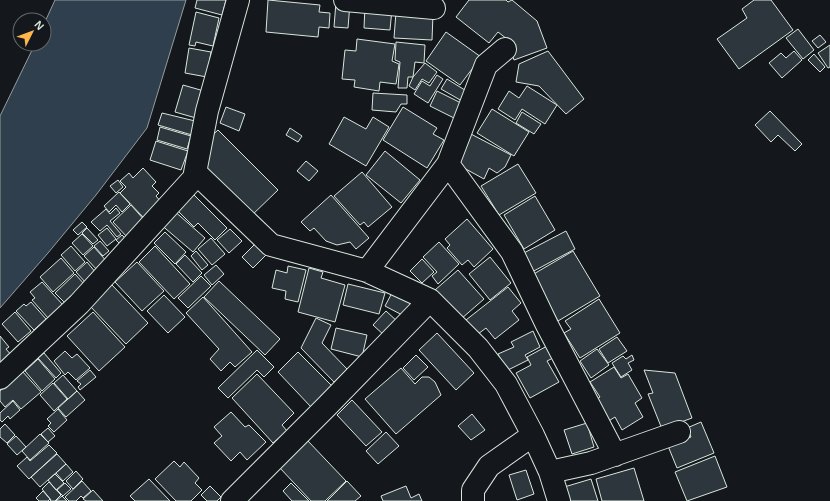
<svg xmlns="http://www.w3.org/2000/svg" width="830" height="501" viewBox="0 0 830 501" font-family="Arial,sans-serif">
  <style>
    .water { fill: #2f3f4d; stroke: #939e99 }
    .building { fill: #2c363c; stroke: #d8e6dc }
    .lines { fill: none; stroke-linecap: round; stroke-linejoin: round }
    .minor-casing { stroke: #d8e6dc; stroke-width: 24 }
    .major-casing { stroke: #d8e6dc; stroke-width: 24 }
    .minor { stroke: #14181c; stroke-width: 22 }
    .major { stroke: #14181c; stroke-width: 22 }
  </style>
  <rect width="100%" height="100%" fill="#14181c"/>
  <path class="water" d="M55,0H186L147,128L96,195L48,253L0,308V116L35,44H44V24Z"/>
  <path class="building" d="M197,0H226L222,15L195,8Z
    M268,0L320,5L319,12L330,13L329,28L319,27L318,37L266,32Z
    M469,0H506L508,2L512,0L537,21L547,48L514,60L507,39L498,32L489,43L456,17Z
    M754,0H771L793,30L739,69L717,39L747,18L742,9Z
    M336,2L350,3L348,28L334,27Z
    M365,6L392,9L390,30L364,28Z
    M196,12L219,18L213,46L196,42L195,46L189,45Z
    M396,12L433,14L432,40L394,38Z
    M798,29L814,50L803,59L786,38Z
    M446,32L481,57L460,85L426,61Z
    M820,35L826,42L818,48L812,41Z
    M357,39L395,44L392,61L399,64L396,84L380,82L379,91L354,87L355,80L342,79L345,50L356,51Z
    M396,42L425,45L424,63L415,62L413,77H408L407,88H398L400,62L395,60Z
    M830,45V67L828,68L818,53Z
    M189,48L211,52L207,77L185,73Z
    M548,51L584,99L566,114L539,86L516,82L519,64Z
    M794,51L802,60L782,78L769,63L781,53L786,58Z
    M814,54L825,67L820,72L808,60Z
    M425,63L437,72L429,83L422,79L415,90L409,86L413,77Z
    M437,75L443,79L428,103L414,94L422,81L430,86Z
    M447,79L468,92L462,101L441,89Z
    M183,85L204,91L196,118L175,112Z
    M527,86L557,105L545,124L522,109L515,120L498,109L509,91L519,98Z
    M437,91L461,103L454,118L430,106Z
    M373,93L407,95V104H401L396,112L372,110Z
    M226,107L245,114L239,131L220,123Z
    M403,107L437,128L433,134L444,140L427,168L383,140Z
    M492,109L529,132L514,156L477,133Z
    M770,111L802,144L795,151L778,135L771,142L755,125Z
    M522,112L541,124L534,134L516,123Z
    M162,113L195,121L192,135L158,125Z
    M344,117L366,129L373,117L389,127L366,166L329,144Z
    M160,127L191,136L187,149L157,140Z
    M290,128L302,136L298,142L286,135Z
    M218,130L278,190L249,218L204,171L205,142Z
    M469,133L511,155L505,167L497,173L489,168L484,179L453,162Z
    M156,141L188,151L181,170L150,160Z
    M385,151L420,180L401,203L366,175Z
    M306,161L318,171L309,181L297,171Z
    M518,164L536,193L499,215L481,186Z
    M143,168L156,182L152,186L159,193L156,196L161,202L144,218L120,193L126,187L120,181L129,173L133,178Z
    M362,172L392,207L368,227L364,222L360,225L334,196Z
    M118,180L123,187L116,193L110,186Z
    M119,192L130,204L122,212L116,205L109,212L104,206Z
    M192,193L227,228L215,240L198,223L194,227L176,209Z
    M331,195L369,238L356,249L350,242L337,245L326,241L314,228L310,231L301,222Z
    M535,196L555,230L524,249L504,215Z
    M131,205L146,222L128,238L113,222Z
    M116,208L120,213L110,221L121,234L117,237L107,225L100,231L91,222L106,209L110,214Z
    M172,209L205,238L193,252L159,223Z
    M467,219L493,249L474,267L468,260L462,265L447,248L450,245L445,239Z
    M82,222L87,227L78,235L73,230Z
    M87,228L98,240L93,244L82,233Z
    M107,228L116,239L107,246L98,235Z
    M230,229L242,241L229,253L217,240Z
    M566,231L575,249L530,273L520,255Z
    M165,232L186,252L175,264L154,243Z
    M82,234L93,246L83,255L72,243Z
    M122,235L128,241L122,246L116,240Z
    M211,238L225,254L212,265L198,249Z
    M100,241L109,251L103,256L94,246Z
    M439,242L459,264L438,284L432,276L437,272L423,257Z
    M255,244L266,255L253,268L242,257Z
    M71,246L85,262L75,271L61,255Z
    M155,246L190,284L174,299L139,262Z
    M94,247L108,263L99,272L84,256Z
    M196,251L208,265L202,270L191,256Z
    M573,251L600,296L558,321L532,275Z
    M185,255L202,273L193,282L176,264Z
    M490,257L511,283L490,300L469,274Z
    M61,258L74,273L53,292L40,277Z
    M422,259L434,272L422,283L410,271Z
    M87,262L96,273L86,283L76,272Z
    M137,262L164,291L142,311L115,282Z
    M216,265L224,274L212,285L204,275Z
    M288,266L306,270L298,302L285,299L286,291L272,288L276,270L287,273Z
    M309,268L323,272L321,278L345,285L335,322L298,312Z
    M458,270L484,299L461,319L435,290Z
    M75,274L85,285L65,303L55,293Z
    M201,276L211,286L188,308L178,298Z
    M219,281L280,339L265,355L204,297Z
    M42,282L63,305L48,318L32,300L35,298L30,292Z
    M348,284L385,293L379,314L343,305Z
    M112,285L148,323L126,344L90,306Z
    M508,287L521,303L512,311L519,320L495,339L486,328L478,334L466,320Z
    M393,291L414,303L406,317L385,306Z
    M164,295L185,317L168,333L147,311Z
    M203,297L252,352L235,367L230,362L221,371L210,359L219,349L186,313Z
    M599,299L620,333L580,358L564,333L571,329L565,321Z
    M31,302L46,319L34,330L16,311L24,304L26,306Z
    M386,311L398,322L385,336L373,325Z
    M15,312L31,331L18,342L2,324Z
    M93,312L125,347L99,371L67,336Z
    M316,318L331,325L322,343L347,369L334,382L301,348Z
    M336,328L367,335L362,357L331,349Z
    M533,331L540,347L525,355L528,360L506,371L498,354L514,347L511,342Z
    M437,333L474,373L456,390L419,350Z
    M0,336L9,347L6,349L12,356L0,366Z
    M617,337L627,351L608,363L599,349Z
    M547,346L553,358L547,361L559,382L530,398L516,373L531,365L527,357Z
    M597,349L609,365L591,378L580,361Z
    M257,350L274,367L264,377L257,370L228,398L218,388Z
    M65,351L72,358L77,354L90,368L76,380L68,372L65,375L54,361Z
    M298,352L332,386L311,407L278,372Z
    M44,353L61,373L56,378L38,358Z
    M416,355L428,367L414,380L403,368Z
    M632,355L634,360L628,363L632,370L621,377L612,363L623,356L626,359Z
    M38,359L55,379L42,391L25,371Z
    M614,367L621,378L628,374L642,398L635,403L643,417L622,430L615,417L607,422L594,401L600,397L590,382Z
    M401,368L415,384L422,377H429L435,382L441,395L396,434L365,399Z
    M90,370L96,377L80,390L78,387L81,384L77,381Z
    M644,370L675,373L692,418L662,429L648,394L653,393Z
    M22,371L41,392L21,409L13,400L5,407L0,401V391Z
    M257,374L294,413L282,425L287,431L273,443L232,398Z
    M63,375L77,391L68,399L54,383Z
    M53,383L67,399L54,411L40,395Z
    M77,391L85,400L66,417L58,408Z
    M352,400L382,432L366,446L337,415Z
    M13,401L20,410L10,419L8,416L2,422L0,420V413Z
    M58,409L67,420L54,432L48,426L51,423L47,419Z
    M231,412L245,427L249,425L266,442L247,460L240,452L231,461L214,443L222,436L214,427Z
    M472,414L485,430L471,440L458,426Z
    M701,422L714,453L677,468L668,446L691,437L687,428Z
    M587,423L594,447L572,454L564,430Z
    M5,424L15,435L7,443L0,437V429Z
    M48,428L55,436L48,442L41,434Z
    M386,432L399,446L378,464L366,451Z
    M40,434L49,443L30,460L22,451Z
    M16,436L26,447L17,455L7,444Z
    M307,440L346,481L325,501H311L279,467Z
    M49,445L57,453L29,479L17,466L27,457L30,461Z
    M57,454L66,464L40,487L31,477Z
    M715,456L727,487L687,501L675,472Z
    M174,461L180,467L184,462L199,478L195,483L202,490L191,501H176L155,479Z
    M66,464L73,472L63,481L56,473Z
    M634,468L644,501H602L596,479Z
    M526,470L534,494L517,500L509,475Z
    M76,471L83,479L73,489L66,481Z
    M55,474L64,483L56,490L48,480Z
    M149,479L170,501H135L130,496Z
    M591,479L598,501H565L561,488Z
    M82,481L91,491L83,498L81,496L76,501H69L65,497Z
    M347,481L361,496L355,501H327Z
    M49,482L61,495L55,501H50L51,500L42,489Z
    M65,483L71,489L63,496L57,490Z
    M291,483L309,501H292L283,491Z
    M210,486L221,497L217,501H207L201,495Z
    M406,486L411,498L419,494L422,501H383L381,496Z
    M93,490L103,501H86L83,499Z
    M43,491L50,499L48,501H39L36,498Z
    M62,496L67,501H56Z"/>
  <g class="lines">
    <defs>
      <path id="minor" d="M345,0L434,8
        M505,49L486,65L448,164L512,252L547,325L615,455
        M196,173L271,245L367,271L430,300L478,348L506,384L533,435L550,472L559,501
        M367,271L448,164
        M550,472L591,463L679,432
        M232,501L328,405L430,300
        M473,501V490L489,466L533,435"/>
      <path id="major" d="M0,378L79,304L194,178L207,111L238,0"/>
    </defs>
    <use href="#minor" class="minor-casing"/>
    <use href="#major" class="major-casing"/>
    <use href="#minor" class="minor"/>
    <use href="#major" class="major"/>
  </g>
  <g transform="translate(32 32) rotate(48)"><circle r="19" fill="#14181c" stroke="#626a69"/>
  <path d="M0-3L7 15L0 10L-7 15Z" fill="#ffb74d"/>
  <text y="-6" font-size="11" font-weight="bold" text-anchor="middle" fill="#d8e6dc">N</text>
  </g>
</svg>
